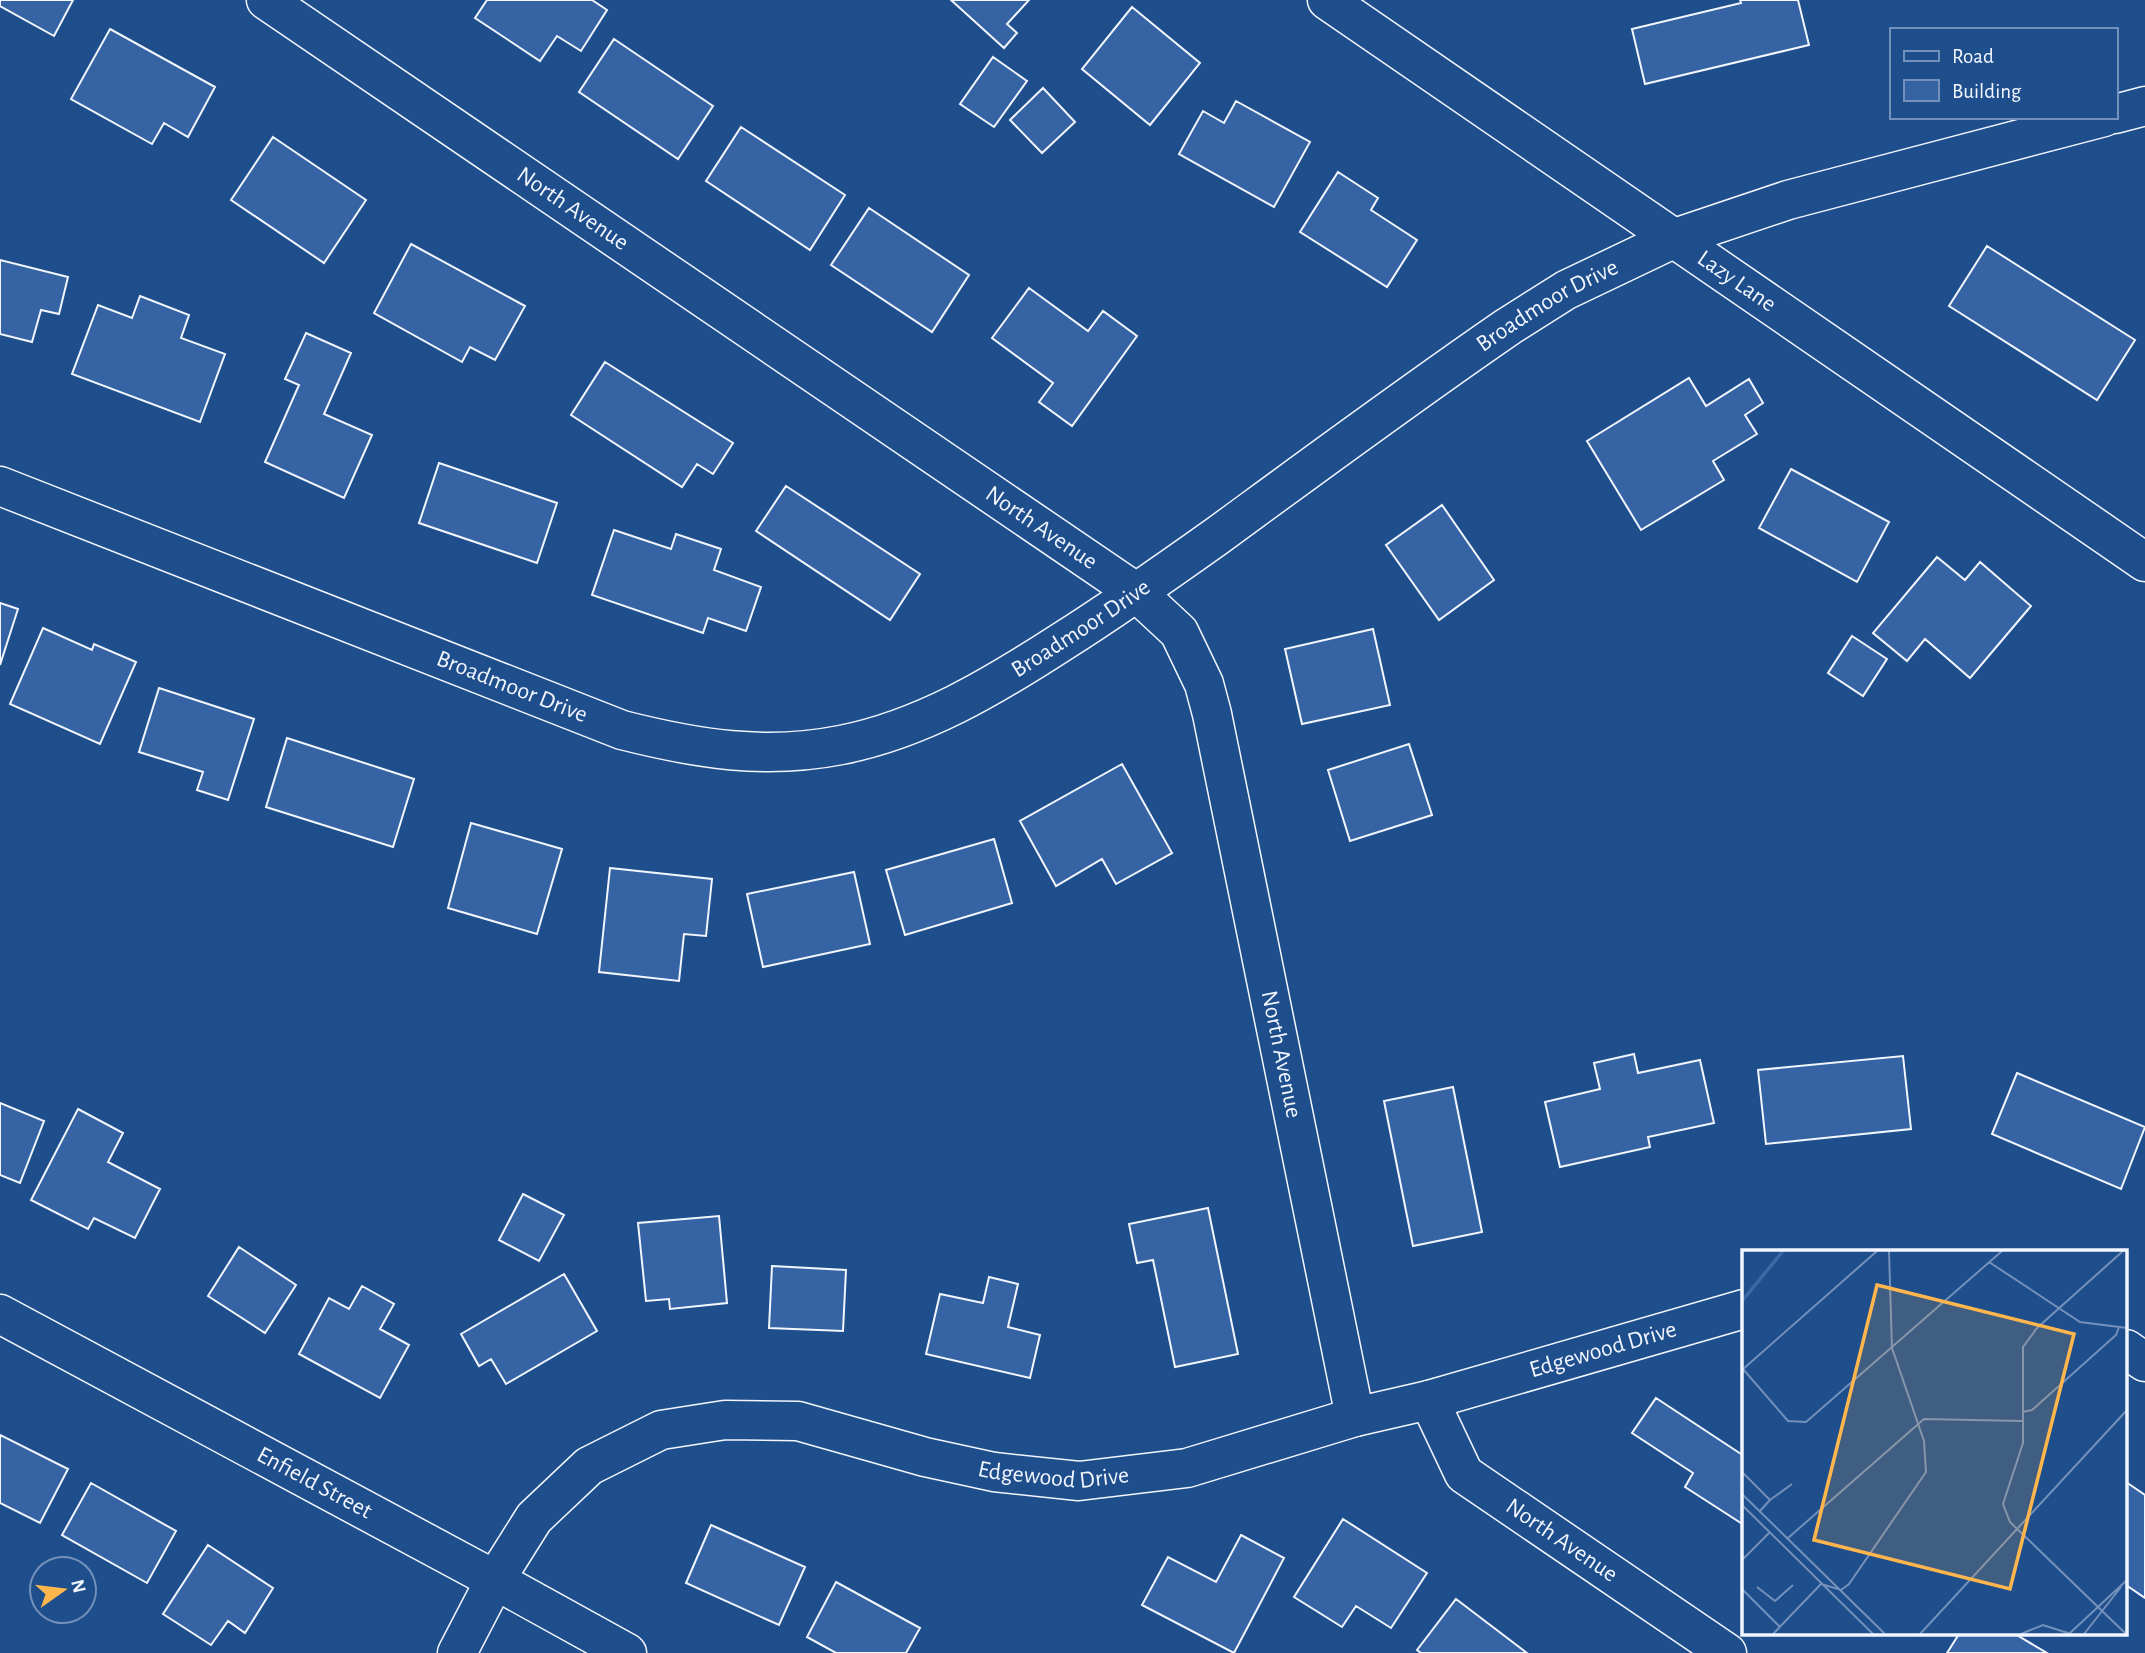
<svg xmlns="http://www.w3.org/2000/svg" width="2145" height="1653" viewBox="0 0 2145 1653" font-family="'Alegreya Sans',sans-serif">
  <style>
    .building { fill: #3563a3; stroke: #f2f6ff; stroke-width: 2 }
    .lines { fill: none; stroke-linecap: round; stroke-linejoin: round }
    .minor-casing { stroke: #f2f6ff; stroke-width: 41 }
    .tertiary-casing { stroke: #f2f6ff; stroke-width: 41 }
    .minor { stroke: #1f4e8c; stroke-width: 38 }
    .tertiary { stroke: #1f4e8c; stroke-width: 38 }
    .labels { text-anchor: middle; dominant-baseline: central; stroke-width: 5; stroke-linejoin: round; paint-order: stroke }
    .street-label { font-size: 24px; fill: #f2f6ff; stroke: #1f4e8c }
    .inset-river { fill: none; stroke: #3b69a3; stroke-width: 3.5 }
    .inset-road { fill: none; stroke: #7391ba; stroke-width: 2 }
    .view { fill: #ffb74d; fill-opacity: 0.15; stroke: #ffb74d; stroke-width: 3.5 }
    .inset-edge { fill: none; stroke: #f2f6ff; stroke-width: 3.5 }
  </style>
  <rect width="100%" height="100%" fill="#1f4e8c"/>
  <path class="building" d="M0,0H73L54,36L0,6Z
    M487,0H592L607,10L581,51L557,36L540,61L475,18Z
    M951,0H1029L1007,24L1017,33L1004,48Z
    M1740,0H1798L1809,45L1645,84L1632,29L1741,3Z
    M1132,7L1200,63L1150,125L1082,69Z
    M110,29L215,87L188,137L164,123L152,144L71,99Z
    M614,39L713,106L678,159L579,92Z
    M993,57L1027,81L994,127L960,104Z
    M1043,88L1075,122L1042,153L1010,120Z
    M1236,101L1310,142L1274,207L1179,154L1203,111L1224,123Z
    M741,127L845,195L810,250L706,181Z
    M273,137L366,200L324,263L231,200Z
    M1338,172L1378,198L1371,210L1417,240L1387,287L1300,232Z
    M869,208L969,275L932,332L831,265Z
    M411,244L525,306L495,360L470,347L462,362L374,313Z
    M1987,246L2135,340L2097,400L1949,306Z
    M0,260L68,277L59,314L41,310L32,342L0,334Z
    M1029,288L1088,331L1103,311L1137,336L1072,426L1039,402L1053,383L992,338Z
    M140,296L189,315L181,338L225,354L200,422L72,374L98,305L132,318Z
    M306,333L351,353L324,414L372,435L344,498L265,462L299,385L285,379Z
    M605,362L733,443L713,474L697,464L682,487L571,415Z
    M1689,378L1706,406L1749,379L1763,403L1745,415L1757,434L1713,461L1724,480L1641,530L1587,441Z
    M439,463L557,503L537,563L419,523Z
    M1791,469L1889,522L1857,582L1759,528Z
    M786,486L920,574L890,620L756,531Z
    M1442,505L1494,580L1439,620L1386,545Z
    M614,530L671,549L676,534L721,549L714,570L761,587L746,631L708,618L703,633L592,595Z
    M1937,557L1965,580L1980,562L2031,606L1970,678L1925,639L1907,661L1873,633Z
    M0,603L18,609L0,665Z
    M43,628L92,650L94,644L136,662L100,744L10,704Z
    M1373,629L1390,705L1302,724L1285,649Z
    M1852,636L1887,659L1863,696L1828,673Z
    M159,688L254,719L228,800L197,790L203,772L139,752Z
    M287,738L414,779L393,847L266,807Z
    M1409,744L1432,815L1350,841L1328,770Z
    M1122,764L1172,853L1116,884L1102,859L1056,886L1020,821Z
    M471,823L562,849L537,934L448,908Z
    M994,839L1012,903L905,935L886,870Z
    M610,868L712,879L706,936L684,934L679,981L599,972Z
    M854,872L870,944L763,967L747,894Z
    M1634,1054L1638,1073L1700,1060L1714,1123L1648,1137L1650,1147L1560,1167L1545,1102L1600,1089L1594,1063Z
    M1903,1056L1911,1129L1766,1144L1758,1070Z
    M2017,1073L2145,1127L2121,1189L1992,1134Z
    M1453,1087L1482,1232L1413,1246L1384,1101Z
    M0,1103L44,1121L20,1183L0,1175Z
    M78,1109L123,1133L108,1162L160,1189L135,1238L94,1218L88,1229L31,1200Z
    M523,1194L564,1215L539,1261L499,1240Z
    M1208,1208L1238,1354L1175,1367L1153,1260L1137,1263L1129,1224Z
    M719,1216L727,1303L670,1309L669,1299L646,1301L638,1223Z
    M239,1247L296,1285L265,1333L208,1296Z
    M772,1266L846,1270L843,1331L769,1328Z
    M564,1274L597,1331L506,1384L491,1359L479,1366L461,1334Z
    M989,1277L1018,1284L1008,1327L1040,1335L1030,1378L926,1354L940,1294L983,1303Z
    M362,1286L394,1304L380,1329L409,1345L380,1398L299,1354L329,1298L349,1309Z
    M1656,1398L1744,1456V1525L1685,1487L1693,1473L1632,1433Z
    M0,1435L68,1469L40,1523L0,1503Z
    M2126,1482L2145,1495V1598L2126,1585Z
    M91,1483L176,1531L147,1583L62,1535Z
    M1343,1519L1427,1573L1391,1628L1356,1606L1342,1627L1294,1597Z
    M711,1525L805,1567L779,1625L686,1583Z
    M1241,1535L1284,1558L1234,1653L1142,1605L1168,1557L1216,1582Z
    M208,1545L273,1588L245,1633L228,1621L211,1645L163,1614Z
    M836,1582L920,1628L906,1653H836L807,1637Z
    M1456,1599L1527,1653H1421L1417,1650Z
    M1959,1634H2015L2047,1653H1947Z"/>
  <g class="lines">
    <defs>
      <g id="minor">
        <path id="s1" d="M266,0L1137,593L1179,632L1204,684L1212,714L1355,1417"/>
        <path id="s2" d="M1327,0L2145,562"/>
        <path id="s3" d="M0,1314L495,1580L627,1653"/>
        <path d="M2126,1349L2145,1362"/>
        <path id="s4" d="M1429,1400L1464,1474L1727,1653"/>
        <path id="s5" d="M457,1653L495,1580L534,1518L589,1466L661,1430L725,1420L798,1421L925,1457L994,1472L1079,1481L1187,1468L1355,1417L1429,1400L1744,1309"/>
      </g>
      <g id="tertiary">
        <path d="M2115,114L2145,106"/>
        <path id="s6" d="M0,486L622,730C697,749 765,760 841,745C922,729 992,687 1060,643C1114,609 1165,573 1217,536C1314,465 1410,394 1509,326L1566,290L1675,238L1788,200L2104,117"/>
      </g>
    </defs>
    <use href="#minor" class="minor-casing"/>
    <use href="#tertiary" class="tertiary-casing"/>
    <use href="#minor" class="minor"/>
    <use href="#tertiary" class="tertiary"/>
  </g>
  <g class="labels">
    <g class="street-label">
      <text stroke="none"><textPath href="#s1" startOffset="371">North Avenue</textPath></text>
      <text stroke="none"><textPath href="#s2" startOffset="497">Lazy Lane</textPath></text>
      <text stroke="none"><textPath href="#s6" startOffset="1726">Broadmoor Drive</textPath></text>
      <text stroke="none"><textPath href="#s1" startOffset="938">North Avenue</textPath></text>
      <text stroke="none"><textPath href="#s6" startOffset="1158">Broadmoor Drive</textPath></text>
      <text stroke="none"><textPath href="#s6" startOffset="550">Broadmoor Drive</textPath></text>
      <text stroke="none"><textPath href="#s1" startOffset="1547">North Avenue</textPath></text>
      <text stroke="none"><textPath href="#s5" startOffset="1279">Edgewood Drive</textPath></text>
      <text stroke="none"><textPath href="#s5" startOffset="712">Edgewood Drive</textPath></text>
      <text stroke="none"><textPath href="#s3" startOffset="357">Enfield Street</textPath></text>
      <text stroke="none"><textPath href="#s4" startOffset="200">North Avenue</textPath></text>
    </g>
  </g>
  <g transform="translate(1742 1250)">
    <rect width="385" height="385" fill="#1f4e8c"/>
    <path class="inset-river" d="M0,51L41,1"/>
    <path class="inset-road" d="M381,1L295,78L281,97V193L261,254L268,272L384,384M247,12L338,72L385,78M1,119L46,171L64,172L260,1M0,120L135,1M280,162L290,160L374,85L377,77M0,222L28,250L18,261M0,244L143,384M28,250L50,234M0,255L131,384M46,288L182,169L280,171M0,310L28,282M15,337L33,351L51,335M0,339L38,377M328,383L385,330M31,384L79,334L99,340L107,334L184,222L182,191L150,98L147,1M178,384L385,160M279,384L301,375L329,384M342,384L379,337"/>
    <path class="view" d="M135,35L332,84L268,339L72,290Z"/>
    <rect width="385" height="385" class="inset-edge"/>
  </g>
  <rect x="1890" y="28" width="228" height="91" fill="#1f4e8c" stroke="#7391ba" stroke-width="2"/>
  <rect x="1904" y="51" width="35" height="10" fill="#1f4e8c" stroke="#7391ba" stroke-width="2"/>
  <text x="1952" y="63" font-size="21" fill="#f2f6ff">Road</text>
  <rect x="1904" y="80" width="35" height="21" fill="#3563a3" stroke="#7391ba" stroke-width="2"/>
  <text x="1952" y="98" font-size="21" fill="#f2f6ff">Building</text>
  <g transform="translate(63 1590) rotate(76)"><circle r="33" fill="#1f4e8c" stroke="#7391ba" stroke-width="2"/>
  <path d="M0-5L12 26L0 18L-12 26Z" fill="#ffb74d"/>
  <text y="-10" font-size="19" font-weight="bold" text-anchor="middle" fill="#f2f6ff">N</text>
  </g>
</svg>
